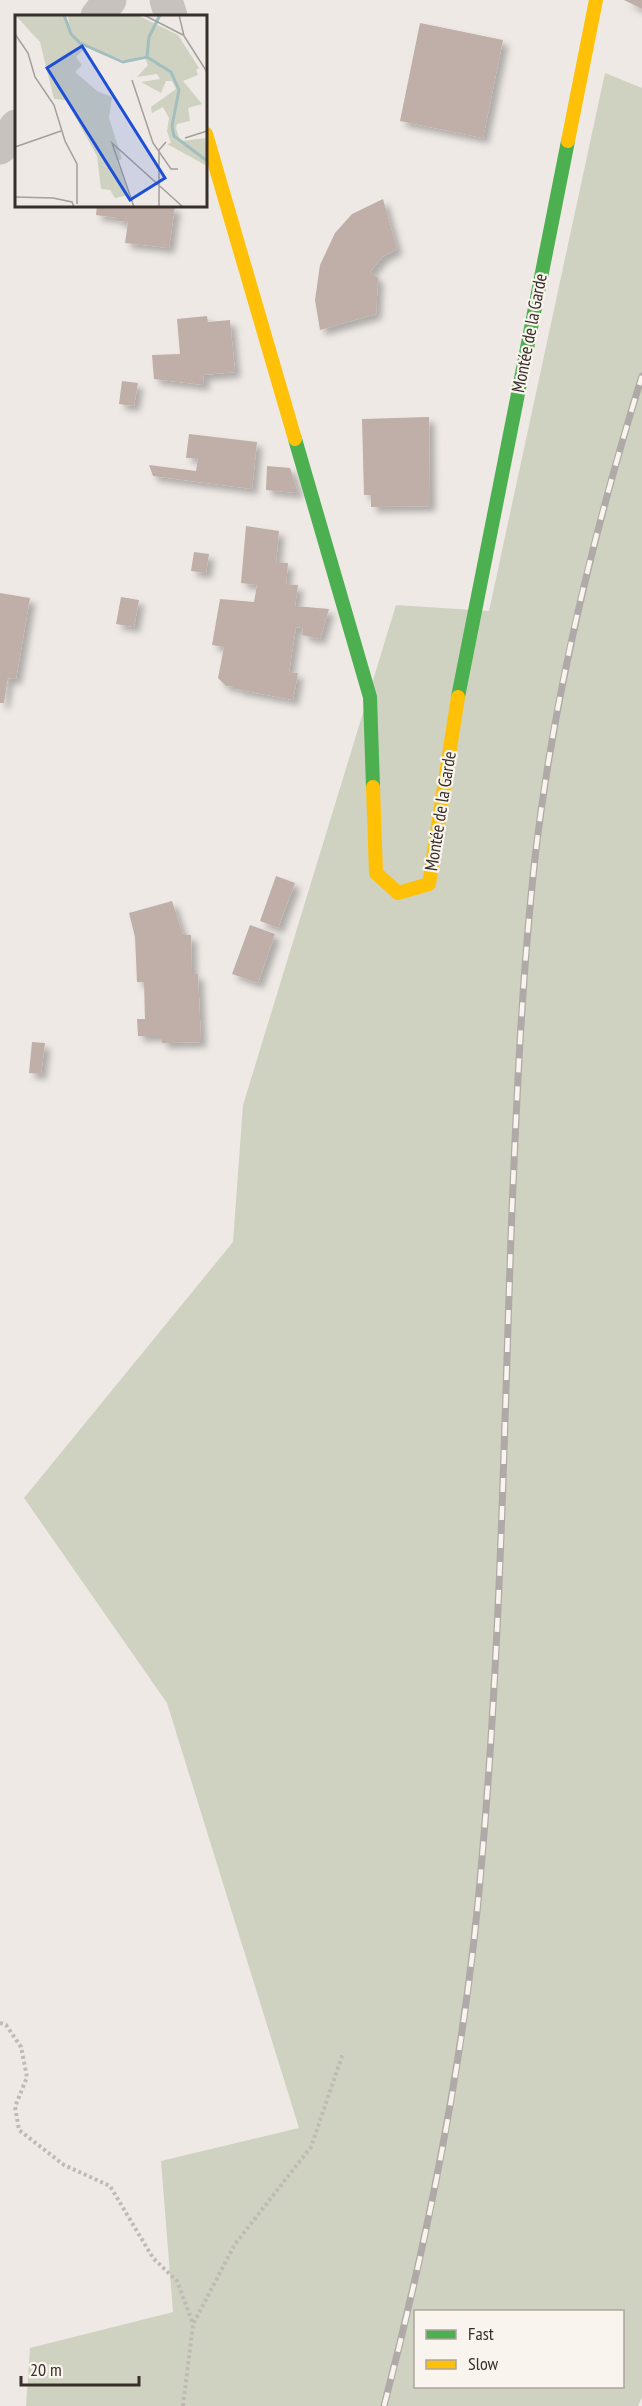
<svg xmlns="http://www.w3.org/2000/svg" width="642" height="2406" viewBox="0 0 642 2406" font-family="'PT Sans Narrow',sans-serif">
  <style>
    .green { fill: #cfd2c0; fill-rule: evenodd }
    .building { fill: #c0afa8; filter: url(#shadow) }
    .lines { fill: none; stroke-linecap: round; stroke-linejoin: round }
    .path { stroke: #c0bab5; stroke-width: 4; stroke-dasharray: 3 3; stroke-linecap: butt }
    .street { stroke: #c7c2bd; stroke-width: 33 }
    .fast { stroke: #4caf50; stroke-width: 14 }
    .slow { stroke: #ffc107; stroke-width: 14 }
    .rail-casing { stroke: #afaaa7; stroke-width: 7 }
    .rail { stroke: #f9f4ed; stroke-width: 4.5; stroke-dasharray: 14; stroke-linecap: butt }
    .labels { text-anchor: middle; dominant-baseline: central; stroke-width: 4.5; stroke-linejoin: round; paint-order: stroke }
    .street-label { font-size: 18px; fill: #382f2b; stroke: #f9f4ed }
    .inset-river { fill: none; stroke: #a2bebe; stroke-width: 3 }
    .inset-road { fill: none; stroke: #a59f9b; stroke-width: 1.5 }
    .view { fill: #1d4ed8; fill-opacity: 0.15; stroke: #1d4ed8; stroke-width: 3 }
    .inset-edge { fill: none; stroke: #382f2b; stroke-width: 3 }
  </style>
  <defs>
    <filter id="shadow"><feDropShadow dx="5.5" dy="5.5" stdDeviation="3" flood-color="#0004"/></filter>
  </defs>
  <rect width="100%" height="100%" fill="#eee9e5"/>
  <path class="green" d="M605,73L642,88V2397L638,2406H26L30,2348L173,2312L161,2161L299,2128L167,1703L24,1498L233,1242L243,1105L396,605L489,611ZM416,2312H622V2386H416Z"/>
  <path class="building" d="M624,0H642V9Z
    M420,23L503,40L483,138L400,121Z
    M383,199L397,249L382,257L370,272L378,278L376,314L320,330L315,300L320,265L335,233L352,214Z
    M97,206H175L169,248L125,243L128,222L118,221V218L96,215Z
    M207,316L208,322L230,320L235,372L203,375L204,385L154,379L152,355L180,354L177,319Z
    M122,381L138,383L134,406L119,404Z
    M429,417L430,506L371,507V495H364L362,419Z
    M189,434L257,442L252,489L153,476L149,465L196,471L198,458H186Z
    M267,466L290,468L298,493L266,490Z
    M246,526L279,531L276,562L288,563L286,584L298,585L295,606L329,609L320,639L302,635L303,628L296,627L289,672L298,673L293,700L236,689V687L226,686L218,678L224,647L212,645L220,599L254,602L257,585L241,583Z
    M194,552L209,554L206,573L191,571Z
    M0,593L30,598L16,679L8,678L4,703H0Z
    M121,597L139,600L134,627L116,624Z
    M276,876L295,883L278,928L260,921Z
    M172,901L183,935H191L192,974H198L201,1042L162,1043V1036H138L137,1019H145L144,982H137L135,937L129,913Z
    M250,925L275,934L258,983L232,974Z
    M32,1042L45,1043L41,1074L29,1073Z"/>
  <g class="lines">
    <path class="path" d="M0,2023L6,2025L21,2047L27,2077L15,2107L19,2130L64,2165L110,2186L153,2258L177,2281L193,2324
      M183,2406L193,2324L235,2244L311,2147L343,2053"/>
    <path class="street" d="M166,0L171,16
      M97,16L110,0
      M0,148L16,126"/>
    <path class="fast" d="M295,439L370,697L373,787
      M458,697L568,141"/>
    <path class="slow" d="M206,134L295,439
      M568,141L596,0
      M373,787L376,873L398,893L429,884L458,697"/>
    <defs>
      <path id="rail" d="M384,2406C431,2226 467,2044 482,1858C501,1642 504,1425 512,1209C517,1092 522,975 535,858C554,693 593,534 642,376"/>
    </defs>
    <use href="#rail" class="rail-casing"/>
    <use href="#rail" class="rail"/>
  </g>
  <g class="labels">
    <g class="street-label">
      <text transform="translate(529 333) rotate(-79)">Montée de la Garde</text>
      <text transform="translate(440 811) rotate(-81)">Montée de la Garde</text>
    </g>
  </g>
  <g transform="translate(15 15)">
    <rect width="192" height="192" fill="#eee9e5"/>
    <path d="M0,0H49L54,8L53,0H122L163,20L184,53L181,55L183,60L168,66L187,89L173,93L175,106L162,109L161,113L165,126L192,123V151L152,129L156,128L152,116L154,103L148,92L137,98L136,92L161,74L157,66H151L146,78L126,67L145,64L142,59L122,62L133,50L129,41L111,46L67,29L68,35L61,42L67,50L60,57L82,76L97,82L94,103L107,144L102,146L114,180L100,183L95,175L86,174L82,141L51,85L39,84L25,27Z" fill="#cfd2c0"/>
    <path class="inset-river" d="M49,0L56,19L65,28L108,47L132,42L156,57L164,75L157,111L159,121L192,146M132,42L134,22L145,0"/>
    <path class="inset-road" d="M129,0L168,20M164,0L169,21L192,57M0,19L13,38L20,62L39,90L50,126L62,149V189M117,65L138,128L156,154H163M170,123L192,116M0,132L46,116M0,182L38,183L57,187L59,192M119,192L97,128L168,192M144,192V135L151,127"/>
    <path class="view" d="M67,31L150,163L115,185L32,53Z"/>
    <rect width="192" height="192" class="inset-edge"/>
  </g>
  <rect x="414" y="2310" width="210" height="78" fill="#f9f4ed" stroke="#aca59f" stroke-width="1.5"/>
  <rect x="426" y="2330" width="30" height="9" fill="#4caf50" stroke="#aca59f" stroke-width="1.5"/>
  <text x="468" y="2340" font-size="18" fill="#382f2b">Fast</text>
  <rect x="426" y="2360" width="30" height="9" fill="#ffc107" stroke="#aca59f" stroke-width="1.5"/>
  <text x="468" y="2370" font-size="18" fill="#382f2b">Slow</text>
  <path d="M21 2376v9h118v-9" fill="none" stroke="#382f2b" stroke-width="3"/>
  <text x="30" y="2376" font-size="18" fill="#382f2b" stroke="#f9f4ed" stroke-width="4.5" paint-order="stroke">20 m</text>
</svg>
